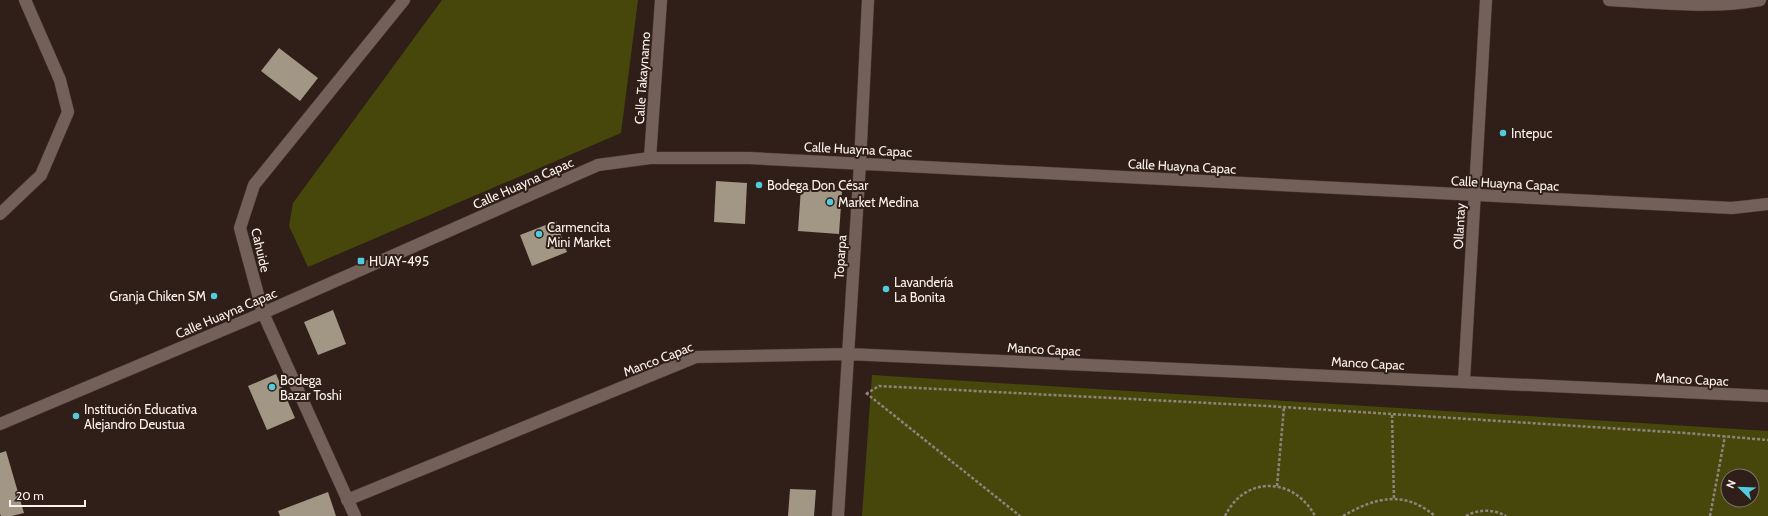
<svg xmlns="http://www.w3.org/2000/svg" width="1768" height="516" viewBox="0 0 1768 516" font-family="Cabin,sans-serif">
  <style>
    .green { fill: #47470b; fill-rule: evenodd }
    .building { fill: #a29685 }
    .lines { fill: none; stroke-linecap: round; stroke-linejoin: round }
    .minor-casing { stroke: #493b37; stroke-width: 13 }
    .path { stroke: #90837d; stroke-width: 2.5; stroke-dasharray: 3 2; stroke-linecap: butt }
    .minor { stroke: #736058; stroke-width: 12 }
    .poi-dot { fill: #53cbdc; stroke: #2f1f18; stroke-width: 1.5 }
    .labels { text-anchor: middle; dominant-baseline: central; stroke-width: 4; stroke-linejoin: round; paint-order: stroke }
    .street-label { font-size: 13px; fill: #fdf2ed; stroke: #2f1f18 }
    .poi-label { font-size: 13px; fill: #fdf2ed; stroke: #2f1f18; text-anchor: start }
  </style>
  <rect width="100%" height="100%" fill="#2f1f18"/>
  <path class="green" d="M442,0H638L621,133L308,267L289,226L293,203Z
    M872,375L1768,431V516H862ZM1728,476H1752V500H1728Z"/>
  <path class="building" d="M279,48L318,78L300,101L261,71Z
    M716,181L747,183L745,224L714,222Z
    M801,188L842,191L839,234L798,231Z
    M556,221L567,252L532,266L520,235Z
    M333,310L346,344L318,355L304,322Z
    M276,374L295,418L267,430L248,386Z
    M6,451L24,513L12,516H1L0,514V453Z
    M790,489L816,490L814,516H788Z
    M328,492L336,516H280L278,511Z"/>
  <g class="lines">
    <defs>
      <path id="minor" d="M1609,0C1659,3 1710,9 1760,0
        M650,158L661,0
        M0,214L41,175L68,112L60,80L25,0
        M1464,381L1486,0
        M0,424L263,313L598,165L650,158H749L1732,208L1768,204
        M347,500L696,357L848,354L1768,396
        M355,516L263,313L240,228L254,185L404,0
        M838,516L860,163L868,0"/>
    </defs>
    <use href="#minor" class="minor-casing"/>
    <path class="path" d="M866,393L1020,516
      M866,394L879,386L1267,406L1685,433L1768,440
      M1392,415L1394,499
      M1277,486L1284,407
      M1225,516C1245,475 1294,477 1315,516
      M1343,516C1376,497 1404,490 1435,516
      M1466,516C1478,509 1494,509 1506,516
      M1710,516L1725,436"/>
    <use href="#minor" class="minor"/>
  </g>
  <g class="poi-dot">
    <circle cx="1503" cy="133" r="4"/>
    <circle cx="759" cy="185" r="4"/>
    <circle cx="830" cy="202" r="4"/>
    <circle cx="539" cy="234" r="4"/>
    <rect x="357" y="257" width="8" height="8" rx="2"/>
    <circle cx="886" cy="289" r="4"/>
    <circle cx="214" cy="296" r="4"/>
    <circle cx="272" cy="387" r="4"/>
    <circle cx="76" cy="416" r="4"/>
  </g>
  <g class="labels">
    <g class="street-label">
      <text transform="translate(642 78) rotate(-86)">Calle Takaynamo</text>
      <text transform="translate(858 149) rotate(3)">Calle Huayna Capac</text>
      <text transform="translate(1182 166) rotate(3)">Calle Huayna Capac</text>
      <text transform="translate(523 183) rotate(-24)">Calle Huayna Capac</text>
      <text transform="translate(1505 183) rotate(3)">Calle Huayna Capac</text>
      <text transform="translate(1459 226) rotate(-87)">Ollantay</text>
      <text transform="translate(261 250) rotate(77)">Cahuide</text>
      <text transform="translate(840 257) rotate(-86)">Toparpa</text>
      <text transform="translate(226 313) rotate(-23)">Calle Huayna Capac</text>
      <text transform="translate(1044 349) rotate(3)">Manco Capac</text>
      <text transform="translate(658 359) rotate(-21)">Manco Capac</text>
      <text transform="translate(1368 363) rotate(3)">Manco Capac</text>
      <text transform="translate(1692 379) rotate(3)">Manco Capac</text>
    </g>
    <g class="poi-label">
      <text x="1511" y="133">Intepuc</text>
      <text x="767" y="185">Bodega Don César</text>
      <text x="838" y="202">Market Medina</text>
      <text x="547" y="227">Carmencita<tspan x="547" dy="15">Mini Market</tspan></text>
      <text x="369" y="261">HUAY-495</text>
      <text x="894" y="282">Lavandería<tspan x="894" dy="15">La Bonita</tspan></text>
      <text x="206" y="296" text-anchor="end">Granja Chiken SM</text>
      <text x="280" y="380">Bodega<tspan x="280" dy="15">Bazar Toshi</tspan></text>
      <text x="84" y="409">Institución Educativa<tspan x="84" dy="15">Alejandro Deustua</tspan></text>
    </g>
  </g>
  <g transform="translate(1740 488) rotate(293)"><circle r="19" fill="#2f1f18" stroke="#81736d"/>
  <path d="M0-3L7 15L0 10L-7 15Z" fill="#53cbdc"/>
  <text y="-6" font-size="11" font-weight="bold" text-anchor="middle" fill="#fdf2ed">N</text>
  </g>
  <path d="M10 500v6h75v-6" fill="none" stroke="#fdf2ed" stroke-width="2"/>
  <text x="16" y="500" font-size="12" fill="#fdf2ed" stroke="#2f1f18" stroke-width="3" paint-order="stroke">20 m</text>
</svg>
